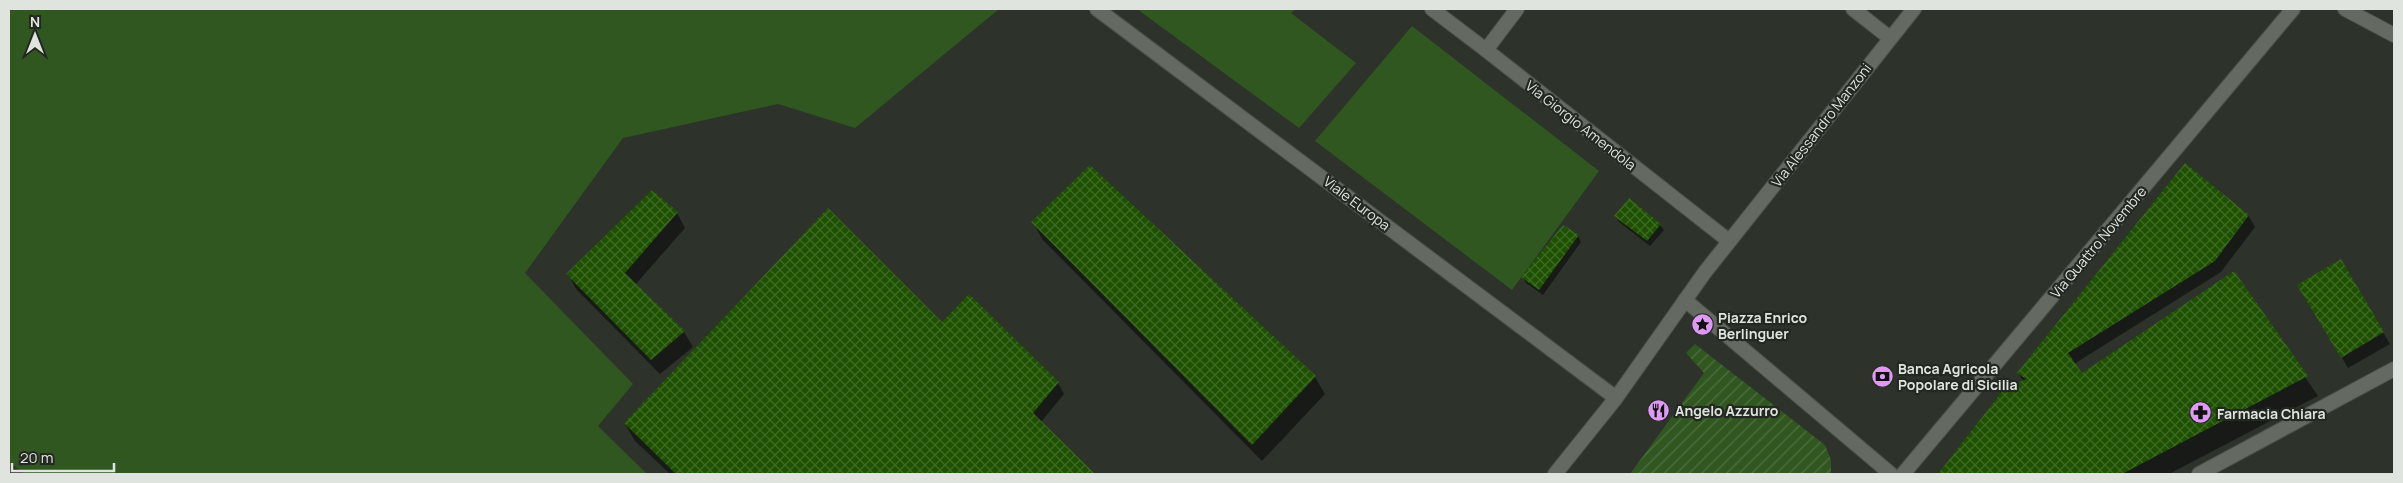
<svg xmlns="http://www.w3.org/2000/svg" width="2403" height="483" viewBox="0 0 2403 483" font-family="Manrope,sans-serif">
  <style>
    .grass { fill: #315721 }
    .garden { fill: url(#garden-furrows) }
    .shadow { fill: #0007 }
    .building { fill: url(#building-cross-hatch) }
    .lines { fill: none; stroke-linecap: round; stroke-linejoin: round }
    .minor-casing { stroke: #4a4f49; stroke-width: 16 }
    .tertiary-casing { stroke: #4a4f49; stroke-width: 16 }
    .minor { stroke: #646a62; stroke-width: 14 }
    .tertiary { stroke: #646a62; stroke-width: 14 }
    .labels { text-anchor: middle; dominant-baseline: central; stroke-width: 4.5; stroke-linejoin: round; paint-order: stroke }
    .street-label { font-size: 14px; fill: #e0e4df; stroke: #232821 }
    .poi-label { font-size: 14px; font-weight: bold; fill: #e0e4df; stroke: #232821; text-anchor: start }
  </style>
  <defs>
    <pattern id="garden-furrows" width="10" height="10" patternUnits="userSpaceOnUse" patternTransform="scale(1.25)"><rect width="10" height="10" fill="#315721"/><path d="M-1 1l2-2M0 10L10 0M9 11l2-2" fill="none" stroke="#4f6f41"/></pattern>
    <pattern id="building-cross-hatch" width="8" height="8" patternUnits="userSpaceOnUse" patternTransform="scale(1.25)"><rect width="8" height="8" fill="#1d5100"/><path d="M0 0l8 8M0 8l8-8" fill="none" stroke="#3e6a25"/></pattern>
  </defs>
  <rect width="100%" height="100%" fill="#2d322b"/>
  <path class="grass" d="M9,9H999L855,128L778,104L623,138L525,273L633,384L598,426L647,474H25L9,462Z
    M1137,9H1296L1291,13L1356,63L1299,128Z
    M1412,26L1599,171L1512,290L1315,141Z"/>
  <path class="garden" d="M1695,344L1825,445L1831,460V474H1630L1704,373L1686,353Z"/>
  <path class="shadow" d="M677,213L685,228L635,285L684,332L693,347L660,374L576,289L568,274Z
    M2248,215L2255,227L2221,272L2074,364L2081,374L2234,273L2318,396L2169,474H1939L2005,390L2024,382L2018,373Z
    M1616,216L1660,225L1664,230L1650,246L1619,222Z
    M1033,222L1315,377L1325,394L1262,461L1042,239Z
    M1578,236L1581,242L1543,295L1526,283L1523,277Z
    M2340,261L2390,344L2348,368L2299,285Z
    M945,327L1058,383L1064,394L1041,422L1093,474H670L635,441L625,424Z"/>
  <path class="building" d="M2185,163L2249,215L2215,261L2068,353L2082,373L2234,271L2308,376L2122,474H1938L2004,389L2026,379L2017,373Z
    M1090,165L1316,376L1252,445L1031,222Z
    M652,190L678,212L625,273L685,331L651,360L566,274Z
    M1629,198L1661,224L1647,241L1614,216Z
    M828,208L942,322L969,294L1059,382L1033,413L1095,474H676L624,423Z
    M1563,225L1579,235L1539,290L1521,277Z
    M2341,259L2384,332L2341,358L2297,285Z"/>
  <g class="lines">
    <defs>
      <path id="minor" d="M1097,9L1616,398
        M1432,9L1486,50
        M1853,9L1890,38
        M2345,9L2394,35
        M1685,300L1891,474
        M1903,474L2293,9"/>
      <path id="tertiary" d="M1517,9L1486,50L1729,241
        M1555,474L1616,398L1705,272L1914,9
        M2199,474L2394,369"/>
    </defs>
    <use href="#minor" class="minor-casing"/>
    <use href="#tertiary" class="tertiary-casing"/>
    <use href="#minor" class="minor"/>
    <use href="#tertiary" class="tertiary"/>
  </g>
  <defs>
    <symbol id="sight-disc" viewBox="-11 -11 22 22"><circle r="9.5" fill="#dd99f3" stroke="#232821"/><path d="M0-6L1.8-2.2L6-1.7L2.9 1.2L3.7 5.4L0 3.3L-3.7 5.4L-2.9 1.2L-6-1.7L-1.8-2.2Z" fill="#111"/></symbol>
    <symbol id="bank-disc" viewBox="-11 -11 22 22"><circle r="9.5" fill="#dd99f3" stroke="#232821"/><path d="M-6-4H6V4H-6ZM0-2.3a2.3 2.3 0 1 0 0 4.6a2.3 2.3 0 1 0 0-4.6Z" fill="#111"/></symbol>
    <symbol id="restaurant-disc" viewBox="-11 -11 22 22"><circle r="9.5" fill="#dd99f3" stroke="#232821"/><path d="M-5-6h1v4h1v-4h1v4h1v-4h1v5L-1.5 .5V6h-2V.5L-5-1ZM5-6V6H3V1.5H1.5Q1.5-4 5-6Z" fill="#111"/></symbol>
    <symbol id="pharmacy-disc" viewBox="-11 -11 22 22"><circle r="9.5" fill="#dd99f3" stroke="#232821"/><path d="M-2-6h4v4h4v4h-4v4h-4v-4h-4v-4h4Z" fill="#111"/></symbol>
  </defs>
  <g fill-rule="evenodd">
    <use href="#sight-disc" x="1690" y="312" width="25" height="25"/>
    <use href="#bank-disc" x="1870" y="364" width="25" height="25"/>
    <use href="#restaurant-disc" x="1646" y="398" width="25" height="25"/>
    <use href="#pharmacy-disc" x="2188" y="400" width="25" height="25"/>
  </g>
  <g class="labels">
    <g class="street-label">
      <text transform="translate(1581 125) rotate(38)">Via Giorgio Amendola</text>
      <text transform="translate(1821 125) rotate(-52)">Via Alessandro Manzoni</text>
      <text transform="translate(1357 203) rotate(37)">Viale Europa</text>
      <text transform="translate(2098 242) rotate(-50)">Via Quattro Novembre</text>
    </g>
    <g class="poi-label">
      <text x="1718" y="317">Piazza Enrico<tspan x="1718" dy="16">Berlinguer</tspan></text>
      <text x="1898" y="368">Banca Agricola<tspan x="1898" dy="16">Popolare di Sicilia</tspan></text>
      <text x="1675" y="410">Angelo Azzurro</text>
      <text x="2217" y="413">Farmacia Chiara</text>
    </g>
  </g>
  <rect width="2403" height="483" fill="none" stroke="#e0e4df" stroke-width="20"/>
  <g transform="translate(35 35)" stroke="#232821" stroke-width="4" paint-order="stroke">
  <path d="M0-4L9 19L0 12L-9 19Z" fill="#e0e4df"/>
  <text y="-8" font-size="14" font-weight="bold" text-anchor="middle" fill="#e0e4df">N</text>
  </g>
  <path d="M12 463v8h102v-8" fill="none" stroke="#e0e4df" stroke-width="2.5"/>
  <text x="20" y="463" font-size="15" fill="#e0e4df" stroke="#232821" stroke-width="4" paint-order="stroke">20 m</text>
</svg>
